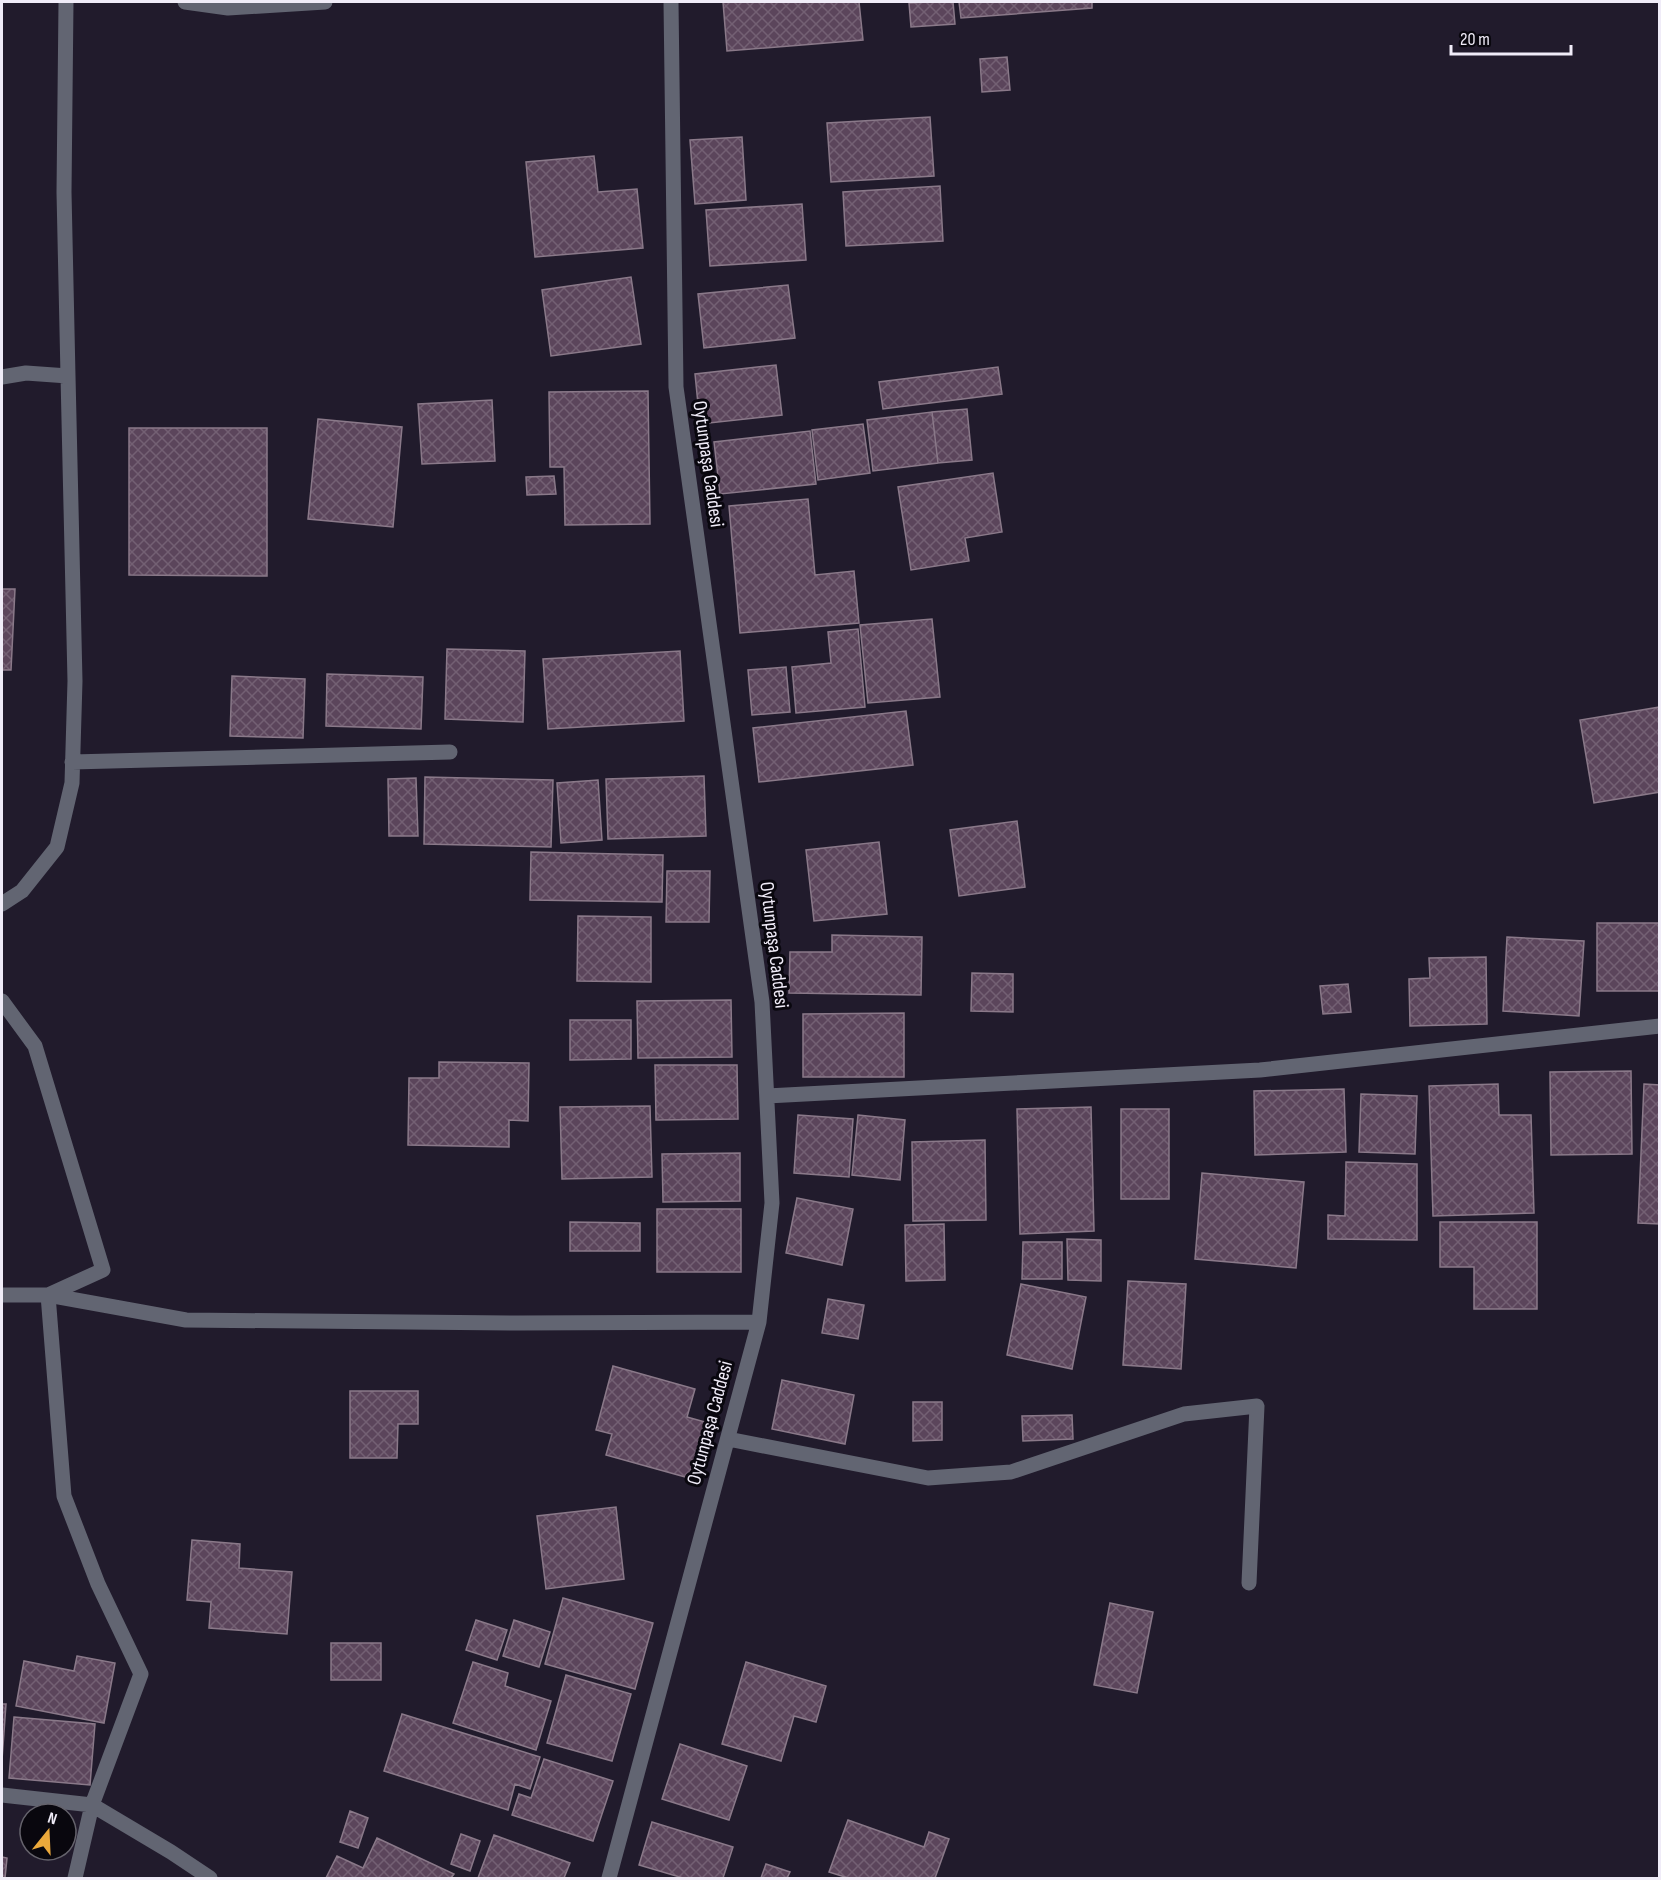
<svg xmlns="http://www.w3.org/2000/svg" width="1661" height="1880" viewBox="0 0 1661 1880" font-family="'Sofia Sans Condensed',sans-serif">
  <style>
    .building { fill: url(#building-cross-hatch); stroke: #8a7989; stroke-width: 1.5 }
    .lines { fill: none; stroke-linecap: round; stroke-linejoin: round }
    .minor { stroke: #626572; stroke-width: 15 }
    .labels { text-anchor: middle; dominant-baseline: central; stroke-width: 6; stroke-linejoin: round; paint-order: stroke }
    .street-label { font-size: 20px; fill: #f0ecf8; stroke: #09070e }
  </style>
  <defs>
    <pattern id="building-cross-hatch" width="8" height="8" patternUnits="userSpaceOnUse" patternTransform="scale(1.5)"><rect width="8" height="8" fill="#5b455b"/><path d="M0 0l8 8M0 8l8-8" fill="none" stroke="#736073"/></pattern>
  </defs>
  <rect width="100%" height="100%" fill="#211b2c"/>
  <path class="building" d="M723,2H859L863,40L727,51Z
    M929,2H953L955,24L911,27L909,3Z
    M959,2H1092V8L961,18Z
    M1007,57L1010,90L982,92L980,59Z
    M930,117L934,176L831,182L827,123Z
    M742,137L746,200L695,204L690,140Z
    M594,156L598,192L637,189L643,248L535,257L526,162Z
    M940,186L943,241L846,246L843,192Z
    M802,204L806,260L710,266L706,210Z
    M631,277L641,344L551,356L542,290Z
    M788,285L795,338L704,348L698,294Z
    M776,365L782,415L700,424L695,374Z
    M998,367L1002,394L883,409L879,382Z
    M648,391L650,524L565,525L564,467H550L549,392Z
    M492,400L495,461L422,464L418,404Z
    M967,409L972,460L938,463L932,412Z
    M932,412L938,463L873,471L867,420Z
    M318,419L402,427L393,527L308,519Z
    M863,424L870,473L818,480L812,430Z
    M129,428H267V576L129,575Z
    M810,431L816,484L720,494L714,442Z
    M993,473L1002,532L965,538L969,561L911,570L898,487Z
    M554,476L556,494L527,495L526,477Z
    M808,499L815,575L854,571L859,623L740,633L729,506Z
    M2,589H15L11,670H2Z
    M932,619L940,697L868,703L860,625Z
    M858,629L865,707L796,713L792,667L831,663L828,632Z
    M447,649L525,651L523,722L445,719Z
    M680,651L684,721L548,729L543,659Z
    M786,667L790,712L752,715L748,670Z
    M327,674L423,677L421,729L326,726Z
    M232,676L305,679L303,738L230,736Z
    M1660,707V792L1594,803L1580,720Z
    M906,711L913,765L759,782L753,728Z
    M704,776L706,836L608,839L606,779Z
    M425,777L553,780L551,847L424,844Z
    M416,778L418,836H389L388,779Z
    M598,780L602,840L561,843L557,783Z
    M1017,821L1025,887L959,896L950,830Z
    M879,842L887,914L814,921L806,850Z
    M531,852L663,855L662,902L530,900Z
    M667,871H710L709,922H666Z
    M578,916L651,917V982L577,981Z
    M1597,923H1660V991H1597Z
    M832,935L922,937L921,995L789,993L790,952H832Z
    M1507,937L1584,941L1579,1016L1503,1011Z
    M1486,957L1487,1024L1410,1026L1409,979L1430,978L1429,958Z
    M972,973L1013,974V1012L971,1011Z
    M1348,984L1351,1012L1323,1014L1320,986Z
    M731,1000L732,1057L638,1058L637,1001Z
    M904,1013V1077H803V1014Z
    M570,1020H631V1059L570,1060Z
    M439,1062L529,1063L528,1121L509,1120V1147L408,1145L409,1078H439Z
    M655,1065H737L738,1119L656,1120Z
    M1631,1071L1632,1154L1551,1155L1550,1072Z
    M1498,1084L1499,1115H1531L1534,1213L1433,1216L1429,1086Z
    M1644,1084L1660,1085V1224L1638,1223Z
    M1344,1089L1346,1152L1255,1155L1254,1091Z
    M1361,1094L1417,1096L1415,1154L1359,1152Z
    M650,1106L652,1177L562,1179L560,1107Z
    M1091,1107L1094,1231L1020,1234L1017,1109Z
    M1121,1109H1169V1199H1121Z
    M798,1115L853,1119L849,1177L794,1173Z
    M858,1115L905,1120L900,1180L852,1175Z
    M985,1140L986,1220L913,1221L912,1142Z
    M740,1153V1201L663,1202L662,1154Z
    M1346,1162L1417,1164V1240L1328,1239V1215L1345,1216Z
    M1202,1173L1304,1182L1296,1268L1195,1259Z
    M797,1198L853,1209L842,1265L786,1253Z
    M657,1209H741V1272H657Z
    M570,1222L640,1223V1251H570Z
    M1440,1222H1537V1309H1474V1267H1440Z
    M944,1224L945,1280L906,1281L905,1225Z
    M1067,1239L1101,1240V1281L1068,1280Z
    M1023,1242H1062V1279H1022Z
    M1128,1281L1186,1284L1181,1369L1123,1365Z
    M1021,1284L1086,1297L1072,1369L1007,1355Z
    M828,1299L864,1305L858,1339L822,1333Z
    M613,1366L695,1389L687,1417L705,1422L689,1478L606,1455L612,1434L596,1430Z
    M782,1380L854,1395L845,1444L772,1429Z
    M350,1391H418V1424H398L397,1458H350Z
    M913,1402H942V1440L913,1441Z
    M1072,1415L1073,1439L1023,1441L1022,1416Z
    M616,1507L624,1579L546,1589L537,1516Z
    M192,1540L240,1544L239,1568L292,1572L287,1634L209,1628L211,1602L187,1600Z
    M563,1598L653,1623L635,1689L545,1664Z
    M1110,1603L1153,1612L1137,1693L1094,1685Z
    M476,1620L507,1630L497,1660L466,1650Z
    M514,1620L550,1632L539,1667L503,1656Z
    M331,1643H381V1680H331Z
    M77,1656L115,1663L104,1723L16,1706L24,1661L74,1671Z
    M473,1662L508,1673L505,1686L551,1701L536,1750L453,1723Z
    M746,1662L826,1686L816,1722L794,1716L781,1761L722,1744Z
    M566,1675L631,1694L612,1761L547,1743Z
    M2,1704H6L2,1760Z
    M402,1714L540,1757L530,1789L515,1784L508,1810L384,1771Z
    M14,1717L95,1724L90,1785L9,1778Z
    M680,1744L747,1766L729,1820L662,1799Z
    M544,1759L613,1781L593,1841L512,1815L519,1794L531,1798Z
    M350,1811L368,1818L358,1848L340,1842Z
    M848,1820L924,1847L929,1832L949,1839L935,1878H848L829,1872Z
    M652,1822L733,1847L723,1878H683L639,1865Z
    M461,1834L480,1841L470,1871L451,1864Z
    M494,1835L570,1863L564,1878H478Z
    M377,1838L454,1874L451,1878H326L337,1856L363,1868Z
    M2,1857L7,1858L5,1878H2Z
    M766,1864L790,1872L787,1878H761Z"/>
  <g class="lines">
    <path class="minor" d="M185,2L228,8L325,2
      M2,377L26,373L68,376L64,192L66,2
      M72,762L450,752
      M2,904L22,891L57,847L72,783L75,681L68,376
      M2,1001L35,1046L103,1270L48,1295L64,1496L98,1584L141,1674L92,1805L75,1878
      M767,1096L1260,1070L1660,1026
      M2,1295H48L186,1320L518,1323L759,1322
      M728,1439L928,1478L1011,1472L1184,1414L1257,1406L1249,1583
      M2,1795L92,1805L171,1852L210,1878
      M609,1878L759,1322L772,1203L762,1002L676,387L671,2"/>
  </g>
  <g class="labels">
    <g class="street-label">
      <text transform="translate(708 464) rotate(82)">Oytunpaşa Caddesi</text>
      <text transform="translate(774 945) rotate(83)">Oytunpaşa Caddesi</text>
      <text transform="translate(710 1423) rotate(-75)">Oytunpaşa Caddesi</text>
    </g>
  </g>
  <rect width="1661" height="1880" fill="none" stroke="#f0ecf8" stroke-width="6"/>
  <g transform="translate(48 1832) rotate(18)"><circle r="28" fill="#09070e" stroke="#65636c" stroke-width="1.5"/>
  <path d="M0-4.5L10 22L0 15L-10 22Z" fill="#eca93b"/>
  <text y="-9" font-size="16" font-weight="bold" text-anchor="middle" fill="#f0ecf8">N</text>
  </g>
  <path d="M1451 45v9h120v-9" fill="none" stroke="#f0ecf8" stroke-width="3"/>
  <text x="1460" y="45" font-size="18" fill="#f0ecf8" stroke="#09070e" stroke-width="4.5" paint-order="stroke">20 m</text>
</svg>
